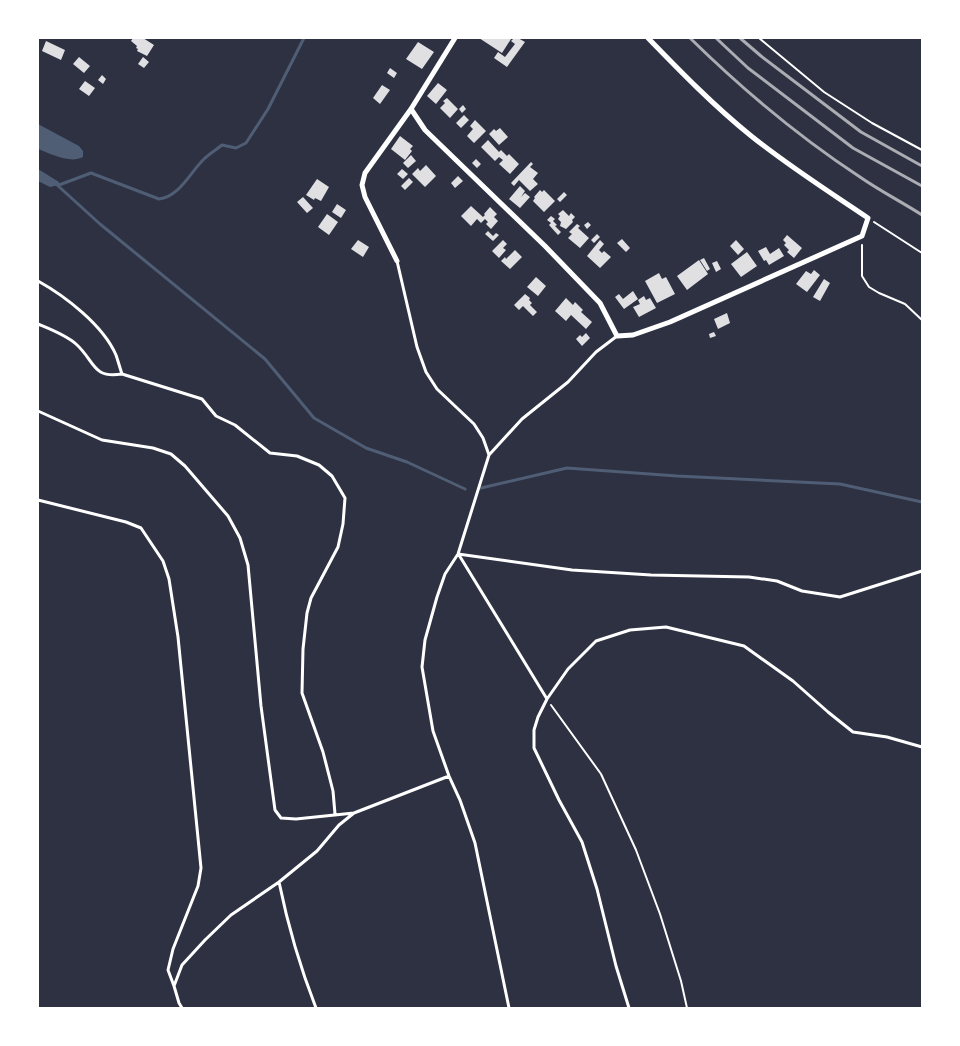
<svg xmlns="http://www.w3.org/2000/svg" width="960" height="1046" viewBox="0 0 960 1046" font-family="Literata,serif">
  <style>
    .water { fill: #4f5d75 }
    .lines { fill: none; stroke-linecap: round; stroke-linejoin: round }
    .stream { stroke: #4f5d75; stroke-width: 3 }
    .building { fill: #e0e0e3 }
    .path { stroke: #fff; stroke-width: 2 }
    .service { stroke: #fff; stroke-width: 3 }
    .minor { stroke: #fff; stroke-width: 5 }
    .rail { stroke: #abadb3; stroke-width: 3 }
  </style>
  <rect width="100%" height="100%" fill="#2d3142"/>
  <path class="water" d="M38,124L79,146L83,151V157C70,164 51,154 38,149Z
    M38,169L59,182V185L50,187L38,181Z"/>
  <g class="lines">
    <path class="stream" d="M56,184L100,224L265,359L314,418L366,448L407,462L465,489
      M59,185L91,173L159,199C179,197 190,173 203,160C209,154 216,150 222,145L236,148L246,143L268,109L304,38
      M481,488L567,468L677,476L840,484L922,502"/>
  </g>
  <path class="building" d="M133,38H143L154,45L147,56L137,51L138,49L136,48L137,46L131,41Z
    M479,38H509L511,39L502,53Z
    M514,38H518L525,42L507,67L494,58L498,52L505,57L515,44L511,41Z
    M46,41L65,50L61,60L42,51Z
    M418,42L434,52L422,69L406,59Z
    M79,57L90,66L84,73L73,64Z
    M143,57L149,62L144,68L138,64Z
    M390,68L397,73L394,78L387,73Z
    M102,75L106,79L103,84L98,80Z
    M85,81L95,88L89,96L79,89Z
    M438,83L447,90L436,104L427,96Z
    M382,85L390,90L380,104L373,98Z
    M447,98L458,109L450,118L440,108L445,103L443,101Z
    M463,105L466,109L462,113L459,109Z
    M464,115L469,120L461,128L456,123Z
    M475,120L486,131L474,143L467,136L473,129L470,126Z
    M500,128L508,137L499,145L489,134L494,129L496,131Z
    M400,136L413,146L410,149L412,151L405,160L391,149Z
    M488,140L499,152L501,150L507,156L509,154L519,164L510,174L499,164L503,160L499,157L495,161L481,147Z
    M411,155L416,161L408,168L403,163Z
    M476,159L481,164L477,168L472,163Z
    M531,162L533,164L530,167L538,173L533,179L538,184L530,191L519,180L514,186L511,183Z
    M426,165L436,176L425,187L412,174L418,168L420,171Z
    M402,169L408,174L403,179L397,174Z
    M458,176L463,181L455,188L451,183Z
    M409,178L413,182L405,190L401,186Z
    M317,179L329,187L321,201L315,198L314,200L306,195Z
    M520,186L525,191L521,197L525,193L530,197L520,208L509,199Z
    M540,190L542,192L544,190L555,201L544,212L533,201L535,198L534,197Z
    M564,192L567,195L560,202L557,199Z
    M303,197L313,208L307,213L297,202Z
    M337,204L346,210L341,218L332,212Z
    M471,206L483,217L485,215L484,214L490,207L497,214L494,217L498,221L491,229L486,224L488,222L485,219L481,223L477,219L471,226L461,216Z
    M563,210L569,216L571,213L575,217L572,220L573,222L566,229L560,226L561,222L558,219L560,216L558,214Z
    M327,214L338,222L329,235L318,227Z
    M551,216L555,219L553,221L557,225L555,226L561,232L558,235L549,225L551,223L547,220Z
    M588,222L591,225L587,229L584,225Z
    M577,224L580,226L578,228L589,238L580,248L568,238L572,234L569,232Z
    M488,231L493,236L496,233L499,235L493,241L485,234Z
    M597,234L600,237L594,243L591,240Z
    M787,235L802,248L794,258L787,252L789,250L784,245L786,243L783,240Z
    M622,239L630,248L626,252L617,243Z
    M358,240L369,247L363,257L351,249Z
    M503,240L507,244L503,248L506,250L499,258L492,251Z
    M600,240L604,244L599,250L602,253L604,251L611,257L600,268L587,256Z
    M736,240L744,249L738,255L730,246Z
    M766,247L770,254L779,248L784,256L769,265L766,260L764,261L758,251Z
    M515,250L522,257L510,269L501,261L505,257L506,259Z
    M747,252L757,266L741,277L731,264Z
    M704,258L710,269L707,271L700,260Z
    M699,260L708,274L687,290L677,276Z
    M717,261L721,269L716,272L712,263Z
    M814,270L820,275L807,292L796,284L806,271L811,274Z
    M659,273L662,279L666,277L675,294L657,303L645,281Z
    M536,277L546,286L538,296L527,287Z
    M824,279L830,283L820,301L813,297Z
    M633,291L638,299L624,309L615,297L619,294L623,299Z
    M525,294L530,298L529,300L532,303L530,305L537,312L533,316L523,306L519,310L514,305Z
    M644,296L646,300L650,298L656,308L639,317L633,307L640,304L638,300Z
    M566,298L573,305L575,302L583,310L581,312L592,322L586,329L571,315L566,321L555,311Z
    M727,313L730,323L718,329L714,319Z
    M714,332L716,336L710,338L709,334Z
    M586,333L590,338L582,346L576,339L580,335L582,337Z"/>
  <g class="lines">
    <path class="path" d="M759,38L824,92L872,123L922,150
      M874,222L922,253
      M862,245V276L869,287L879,293L905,304L922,320
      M551,705L601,774L636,850L660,914L681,981L687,1008"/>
    <path class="service" d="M397,261L417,347L426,372L437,389L474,424L483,438L489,455L458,554L445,574L437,597L425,640L422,667L433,731L449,776L460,800L475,843L509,1008
      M38,281C65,296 103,325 116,355C118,361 120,368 122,374
      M38,324C50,329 66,335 76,344C95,361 92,379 122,374L202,399L216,416L235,425L270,453L297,456L319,465L332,476L345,498L343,524L338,547L311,598L307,613L303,649L302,693L323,752L333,791L335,814
      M38,411L102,440L153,448L171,454L185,466L228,516L240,538L248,565L261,706L275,810L281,818L296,819L354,813
      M489,455L522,419L568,382L596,352L617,336
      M38,500L126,522L141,528L163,561L169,579L178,637L201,868L198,886L173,949L168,970L174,986
      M458,554L572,570L651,575L749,577L777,581L802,591L840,597L922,571
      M459,555L547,699
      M279,882C288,926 300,967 316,1008
      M182,1008L179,1003L174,986L182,965L205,940L231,915L279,882L317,851L339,825L354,813L449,776
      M629,1008L616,966L597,889L582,842L559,800L534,748V730L538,717L547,699L568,669L596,641L630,630L666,627L744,646L793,681L828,712L853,732L887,737L922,747"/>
    <path class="minor" d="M411,109L425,130L545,246L600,303L617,336L633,335L670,322L862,236L868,218C828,191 787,165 750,135C713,105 680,71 648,38
      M397,261L365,197L362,185L365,173L411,109L455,38"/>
    <path class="rail" d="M690,38C742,89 799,137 860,177C880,191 902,202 922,215
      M716,38L748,68L853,148L922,186
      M740,38L761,56L861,132L922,166"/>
  </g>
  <rect width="960" height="1046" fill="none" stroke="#ffffff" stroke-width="78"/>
</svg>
